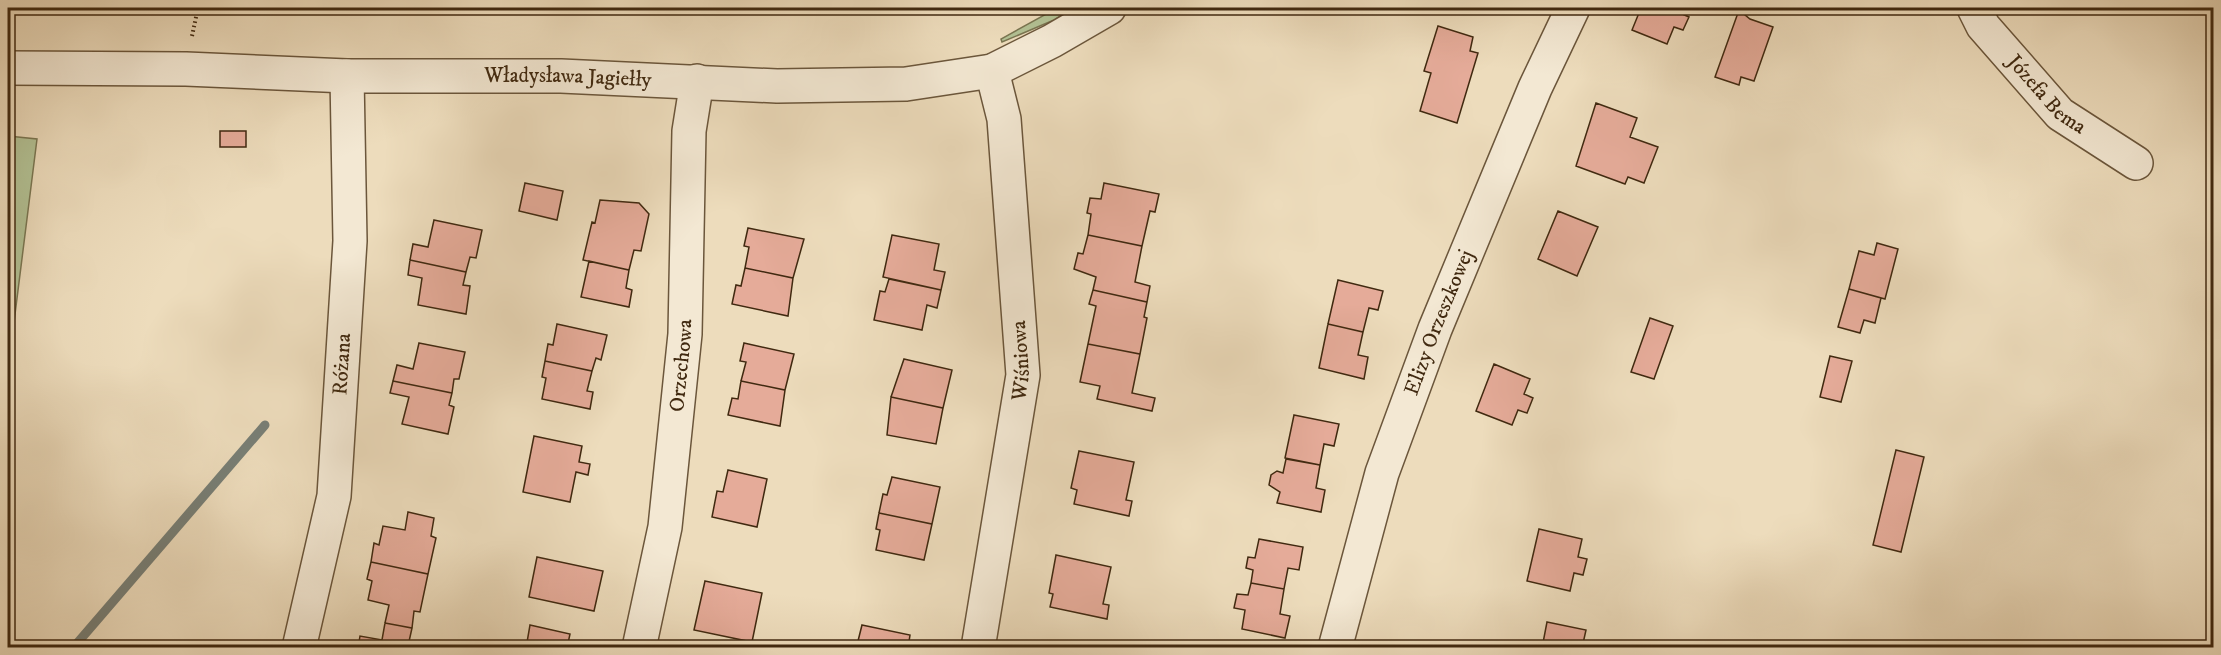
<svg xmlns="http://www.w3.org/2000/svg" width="2221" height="655" viewBox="0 0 2221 655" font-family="'IM FELL DW Pica',serif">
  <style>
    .green { fill: #b3c295; stroke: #7a7652; stroke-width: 1.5 }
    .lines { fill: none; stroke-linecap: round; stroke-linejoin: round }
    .stream { stroke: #787f76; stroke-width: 9 }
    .building { fill: #e5ab99; stroke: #402910; stroke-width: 1.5 }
    .street-casing { stroke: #6b563b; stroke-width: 36 }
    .path { stroke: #402910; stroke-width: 4; stroke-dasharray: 1.5 3; stroke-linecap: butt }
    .street { stroke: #f3e8d3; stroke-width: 33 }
    .labels { text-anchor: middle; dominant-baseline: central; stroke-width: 4.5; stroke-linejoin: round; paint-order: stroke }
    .street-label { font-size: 21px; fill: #402910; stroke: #f3e8d3 }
  </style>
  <rect width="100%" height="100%" fill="#eddcbc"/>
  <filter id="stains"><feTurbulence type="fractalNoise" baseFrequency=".00333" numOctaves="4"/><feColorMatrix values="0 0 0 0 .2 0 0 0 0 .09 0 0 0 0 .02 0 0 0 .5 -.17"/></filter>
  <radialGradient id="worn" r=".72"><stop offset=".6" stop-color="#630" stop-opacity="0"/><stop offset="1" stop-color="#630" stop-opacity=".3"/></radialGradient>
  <path class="green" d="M1057,8L1063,11L1062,15L1054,20L1002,42L1001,39Z
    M8,136L37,139L8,370Z"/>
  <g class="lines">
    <path class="stream" d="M73,648L265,425"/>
  </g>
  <path class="building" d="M1520,8H1544L1542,13Z
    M1641,8H1682L1680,13L1689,17L1683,30L1674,27L1667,44L1632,30Z
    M1739,10L1750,19L1773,27L1754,81L1741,77L1739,85L1715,77Z
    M1438,26L1473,37L1470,51L1478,53L1457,123L1420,111L1431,73L1424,71Z
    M1596,103L1637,118L1630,137L1658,147L1644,183L1628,177L1625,184L1576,166Z
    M220,131H246V147H220Z
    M525,183L563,191L557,220L519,211Z
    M1104,183L1159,194L1155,212L1150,211L1142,246L1088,235L1091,214L1087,213L1090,198L1101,199Z
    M600,200L639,203L649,214L641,251L634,250L629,270L583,260L592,222L595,223Z
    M1558,211L1598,227L1577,276L1538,259Z
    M434,220L482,230L476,258L470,257L466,272L410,260L413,244L428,247Z
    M748,228L804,239L793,278L745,268L749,247L744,246Z
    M892,235L939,244L934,270L945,272L941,290L883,277Z
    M1088,235L1142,246L1135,282L1150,286L1147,302L1093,290L1096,277L1074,269L1078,253L1083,254Z
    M1877,243L1898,249L1885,299L1849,289L1859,251L1874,255Z
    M410,260L466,272L463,285L470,286L466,314L418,305L422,278L408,275Z
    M589,261L629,270L626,288L632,290L629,307L581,297Z
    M745,268L793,278L788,316L732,304L736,285L741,286Z
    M889,279L941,290L937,308L927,305L922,330L874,320L880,291L885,292Z
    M1338,280L1383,291L1378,310L1369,308L1363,332L1328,324Z
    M1849,289L1881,298L1875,323L1864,320L1860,333L1838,327Z
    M1093,290L1147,302L1144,317L1147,318L1140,354L1088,344L1096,306L1089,304Z
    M1650,318L1673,326L1654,379L1631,372Z
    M557,324L607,335L601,360L596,358L592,371L545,361L548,344L553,345Z
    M1328,324L1363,332L1358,355L1368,357L1364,379L1319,368Z
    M419,343L465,352L459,379H454L452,393L393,381L397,365L413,369Z
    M744,343L794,354L785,390L741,381L746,362L740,361Z
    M1088,344L1140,354L1132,393L1155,398L1152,411L1097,399L1100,386L1080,382Z
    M1830,356L1852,361L1841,402L1820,397Z
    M904,359L952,370L943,408L891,397Z
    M545,361L592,371L587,391L593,392L590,409L542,399L546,378L542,377Z
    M1494,364L1530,379L1524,394L1533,398L1527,413L1518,410L1512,425L1476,411Z
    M393,381L452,393L449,405L454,407L448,434L402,424L409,397L390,393Z
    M741,381L785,390L780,426L728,415L732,398L738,399Z
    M891,397L943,408L936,444L887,435Z
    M1294,415L1339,424L1334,446L1324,444L1320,465L1285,458Z
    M534,436L582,446L579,462L590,464L588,475L576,472L570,502L523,492Z
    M1896,450L1924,457L1901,552L1873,545Z
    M1079,451L1134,462L1126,500L1132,501L1129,516L1074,504L1077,490L1071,488Z
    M1286,459L1320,465L1316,488L1325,490L1321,512L1277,503L1280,492L1269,485L1271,475L1277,471L1283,473Z
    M728,470L767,479L757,527L712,517L717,491L723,492Z
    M892,477L940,487L932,524L879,513L883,494L887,495Z
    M408,512L434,518L431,536L436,538L428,574L371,562L374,543L379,545L383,526L405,530Z
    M879,513L932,524L924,560L876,550L880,530L876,529Z
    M1539,529L1582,539L1578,557L1587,559L1583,575L1574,573L1570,591L1527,581Z
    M1259,539L1303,547L1299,570L1288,568L1284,589L1251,583L1253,570L1246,568L1248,557L1255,558Z
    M1056,555L1111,567L1103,604L1109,605L1107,619L1050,607L1053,594L1049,593Z
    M537,557L603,571L594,611L529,597Z
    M371,562L428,574L420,612L414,611L412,628L385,623L389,605L368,600L372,581L367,579Z
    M705,581L762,593L752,642L694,630Z
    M1251,583L1284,589L1280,614L1290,616L1285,638L1242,629L1245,610L1234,608L1237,594L1248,595Z
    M1547,622L1586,630L1582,648H1542Z
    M385,623L412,628L408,646L414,648H358L360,636L382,640Z
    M530,625L570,634L567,648H526Z
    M862,625L910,635L908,648H853V644L857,645Z"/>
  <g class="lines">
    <defs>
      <g id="street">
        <path id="s1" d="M1974,8L1983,26L2060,114L2136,163"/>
        <path id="s2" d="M8,68L186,69L347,76H561L777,86L906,84L992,71L1052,41L1109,8"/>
        <path id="s3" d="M299,648L334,496L350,241L347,76"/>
        <path id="s4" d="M639,648L665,527L685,334L689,131L697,81"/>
        <path id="s5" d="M978,648L1023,375L1004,119L992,71"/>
        <path id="s6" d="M1335,648L1382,473L1435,329L1535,88L1573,8"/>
      </g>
    </defs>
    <use href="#street" class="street-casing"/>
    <path class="path" d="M192,36L198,8"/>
    <use href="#street" class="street"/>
  </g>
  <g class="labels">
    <g class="street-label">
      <text stroke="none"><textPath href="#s2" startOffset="560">Władysława Jagiełły</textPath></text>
      <text stroke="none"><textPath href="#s1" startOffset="114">Józefa Bema</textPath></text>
      <text stroke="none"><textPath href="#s6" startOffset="342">Elizy Orzeszkowej</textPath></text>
      <text stroke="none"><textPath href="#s5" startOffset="291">Wiśniowa</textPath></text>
      <text stroke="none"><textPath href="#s3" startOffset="288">Różana</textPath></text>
      <text stroke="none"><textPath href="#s4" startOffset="286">Orzechowa</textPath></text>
    </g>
  </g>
  <rect width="2221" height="655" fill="none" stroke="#eddcbc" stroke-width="30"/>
  <rect x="9" y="9" width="2203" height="637" fill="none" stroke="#402910" stroke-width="3"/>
  <rect x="15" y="15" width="2191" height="625" fill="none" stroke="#402910" stroke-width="1.5"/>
  <rect width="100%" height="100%" filter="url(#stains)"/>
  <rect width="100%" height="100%" fill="url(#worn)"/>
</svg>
